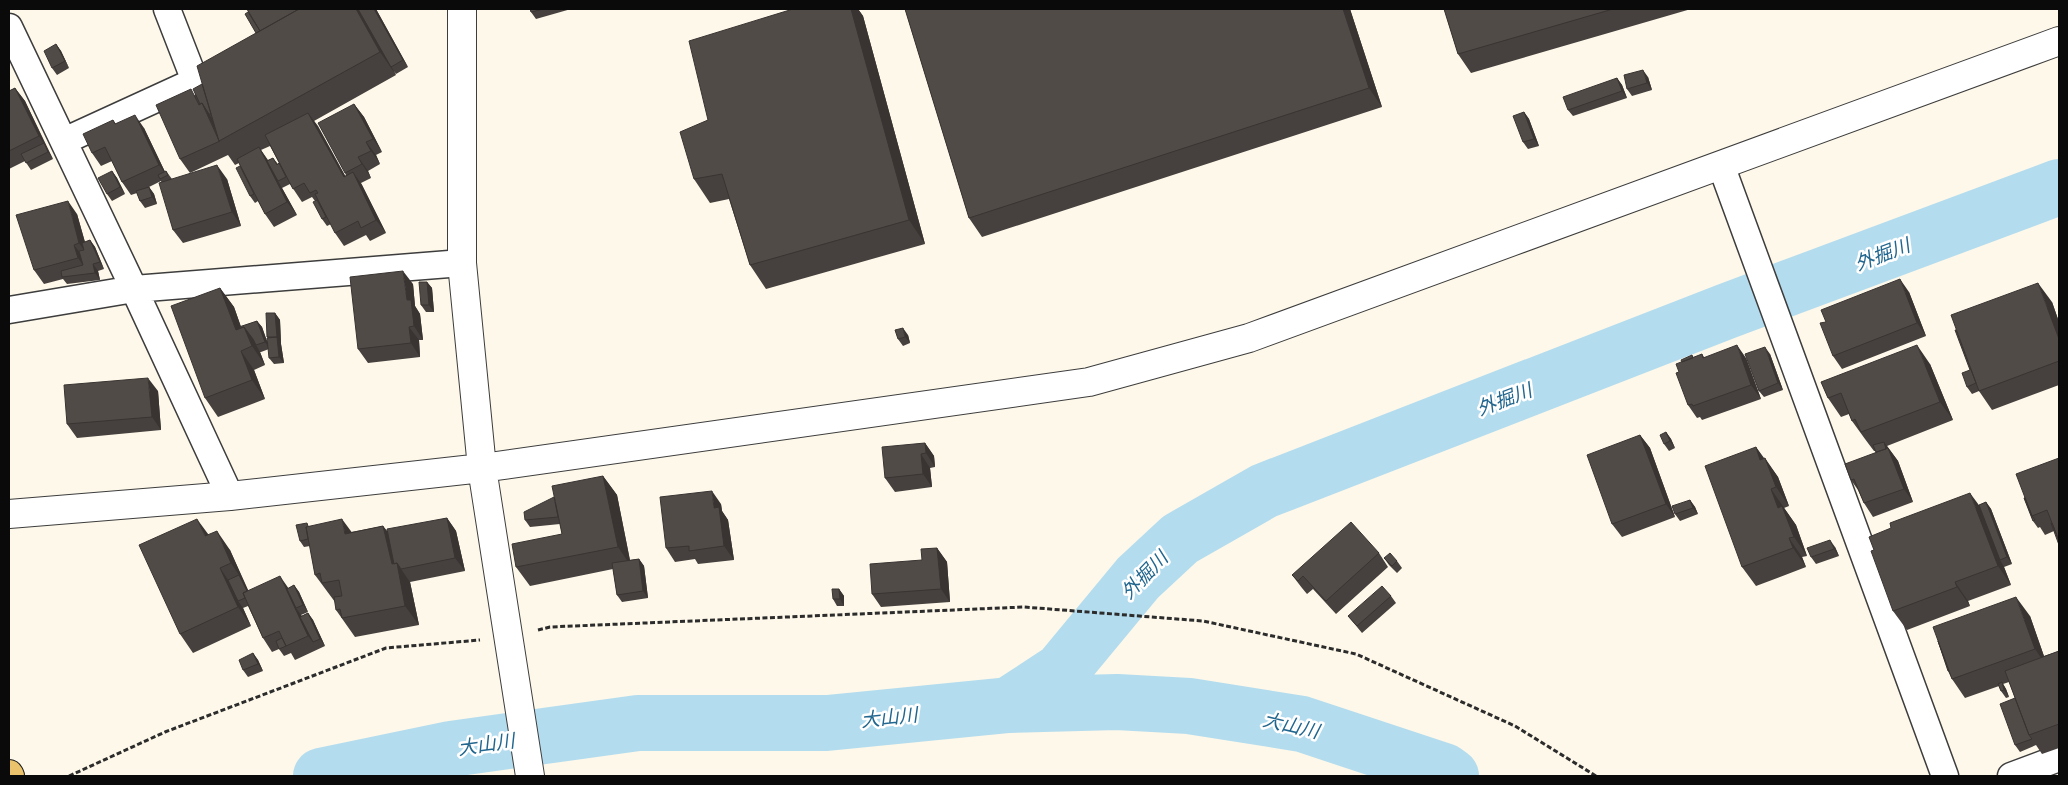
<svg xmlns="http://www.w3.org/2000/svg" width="2068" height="785" viewBox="0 0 2068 785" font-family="'Source Serif 4','Noto Sans JP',serif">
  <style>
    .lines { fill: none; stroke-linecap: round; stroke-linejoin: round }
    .river { stroke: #b3dcef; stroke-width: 56 }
    .minor-casing { stroke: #3d3d3d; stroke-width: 29 }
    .tertiary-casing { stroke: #3d3d3d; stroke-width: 30 }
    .primary-casing { stroke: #1b1b1b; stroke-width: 30 }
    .path { stroke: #2c2c2c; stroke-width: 3; stroke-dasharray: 5 2.5; stroke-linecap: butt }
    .minor { stroke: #fff; stroke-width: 26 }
    .tertiary { stroke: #fff; stroke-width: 28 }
    .primary { stroke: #eac36c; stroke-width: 28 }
    .wall { fill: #46403e; fill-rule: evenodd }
    .shaded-wall { fill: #393432 }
    .building { fill: #514b48; stroke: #393432 }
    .labels { text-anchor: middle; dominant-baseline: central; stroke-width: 5; stroke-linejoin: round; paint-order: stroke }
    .water-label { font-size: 19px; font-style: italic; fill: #21668e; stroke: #fff }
  </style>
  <rect width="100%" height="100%" fill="#fdf8e9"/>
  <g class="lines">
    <path class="river" d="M1009,705L1061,671L1138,578L1180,539L1264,491L1727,311L2059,187
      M321,776L451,749L638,723H827L1009,705L1117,702L1189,706L1302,724L1444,771L1451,776"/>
    <defs>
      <path id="minor" d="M9,27L134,289L230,496
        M64,141L195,81L167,9
        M1721,165L1945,776
        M9,310L134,289L462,263
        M2011,776L2059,758"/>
      <path id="tertiary" d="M462,9V263L482,468L530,776
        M9,514L230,496L482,468L1089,382L1249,338L2059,41"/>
      <path id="primary" d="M9,774L10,776"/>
    </defs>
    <use href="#minor" class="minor-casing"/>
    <use href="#tertiary" class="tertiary-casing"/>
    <use href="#primary" class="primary-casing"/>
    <path class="path" d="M538,630L550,627L1024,607L1203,621L1356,654L1515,726L1596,776
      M69,776L165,732L386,648L480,640"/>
    <use href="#minor" class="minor"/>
    <use href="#tertiary" class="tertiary"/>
    <use href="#primary" class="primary"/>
  </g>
  <path class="wall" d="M247,9H376L408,67L396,74L394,71L396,75L314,121L345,176L346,175L345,173L354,104L364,117L382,152L376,155L380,164L368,171L371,178L361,183L386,233L370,241L366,235L344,246L335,233L331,224L327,226L322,219L315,201L312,197L302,202L290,184L282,188L297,215L274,227L265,214L258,201L255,203L250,196L239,163L235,165L228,155L190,173L180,159L195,94L202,84L256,33ZM270,146L279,163L278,164L273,158L268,160L261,150Z
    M530,9H571L536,19L531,12Z
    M793,9H858L863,16L925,244L766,289L750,265L729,199L710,203L694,179L708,120Z
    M905,9H1350L1382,107L982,237L969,218Z
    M1444,9H1691L1471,73L1458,54Z
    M56,44L61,51L69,68L57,75L52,68Z
    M1648,77L1652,90L1632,96L1627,89Z
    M1617,78L1622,85L1627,98L1573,116L1568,110Z
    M15,88L25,101L53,159L31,170L25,161L9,169V91Z
    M1524,112L1529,119L1539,146L1528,149L1523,142Z
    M113,120L116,124L144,128L165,172L166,171L172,179H227L241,226L183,243L173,230L161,181L149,187L154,194L157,204L145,208L140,201L137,193L131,195L122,182L112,161L101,166L92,153Z
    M112,171L117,178L125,194L112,201L107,194Z
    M77,214L85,242L90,240L95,247L104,269L98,271L100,280L67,284L63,279L44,284L34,270Z
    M427,282L432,288L434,312H426L421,305Z
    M413,284L415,306L420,314L423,340H419L420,357L368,363L358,349Z
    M220,288L234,307L241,327L257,321L262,327L268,345V338L267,337L275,313L280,320L281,344L284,363L274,364L269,358V349L261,352H260L265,365L254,370L265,399L218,417L205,398Z
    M1909,292L1926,336L1842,369L1833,356L1826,322Z
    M2052,302L2059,322V385L1992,410L1979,391L1972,394L1967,387L1970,370Z
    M908,335L910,343L903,346L898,339Z
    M1702,354L1704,357L1746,358L1761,399L1702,420L1700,417L1697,418L1688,405L1679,372L1682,362L1692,355L1693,358Z
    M1770,354L1783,390L1764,397L1759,391Z
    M1930,364L1953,420L1887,446L1898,461L1913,502L1873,517L1864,503L1858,490L1851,480L1876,452L1875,451H1874L1865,439L1852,421L1849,414L1841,417L1828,398L1821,382Z
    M158,391L161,430L77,438L67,424Z
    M1666,432L1671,439L1675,448L1669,451L1664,444Z
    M1640,435L1650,448L1675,517L1622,537L1612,524Z
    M925,443L934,456L935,467L930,468L932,487L895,492L885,478Z
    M1756,447L1778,477L1789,506L1784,508L1796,525L1807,556L1802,557L1806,567L1756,586L1742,567Z
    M2059,458L2054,531L2045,535L2040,527L2038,528L2033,521L2024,498Z
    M603,476L617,495L630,560L639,559L644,566L648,598L622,602L617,595L613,569L530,586L516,567L562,534L560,524L530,527L525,520Z
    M1690,500L1695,507L1698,514L1680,521L1675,514Z
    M1986,502L1991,509L2012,564L2004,567L2011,585L1968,601L1970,606L1907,630L1893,611L1979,505Z
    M721,504L722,511L728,520L734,560L698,564L695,559L675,562L666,548Z
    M447,518L456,531L465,571L410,582L419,625L355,637L336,610L335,602L315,575L310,546L304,547L300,541L309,526L351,532L383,526L388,532Z
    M208,535L230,550L248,591L289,588L294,585L299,592L308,612L301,615L302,616L308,613L313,620L325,646L295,660L291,653L284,656L279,649L272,652L263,638L248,606L243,608L251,626L193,653L180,634Z
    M1835,547L1839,556L1816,564L1811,557Z
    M937,548L947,562L950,602L881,607L872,594L922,560Z
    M1379,553L1388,567L1336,614L1313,589L1307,594L1302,588L1292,575Z
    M1384,558L1397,561L1402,568L1397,573L1389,565Z
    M839,589L844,596V606H837L833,599Z
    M1391,596L1396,603L1362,633L1348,616Z
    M2030,616L2044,656L2059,651V748L2042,754L2036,745L2020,752L2015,745V698L2009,682L2003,684L2006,689L2009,697L2006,698L2001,691L1999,686L1965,698L1952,679L1948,671Z
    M253,653L258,660L263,671L248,677L243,670Z"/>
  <path class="shaded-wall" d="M356,9H359L396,75L380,52Z
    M374,9H376L408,67L403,60Z
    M851,9H858L863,16L925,244L909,220Z
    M1343,9H1350L1382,107L1369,88Z
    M56,44L61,51L69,68L65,61Z
    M1643,70L1648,77L1652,90L1647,83Z
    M1617,78L1622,85L1627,98L1622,91Z
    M15,88L25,101L48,150L39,136Z
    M202,103L210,114H209L214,121L220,141Z
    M354,104L364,117L382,152L373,139Z
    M1524,112L1529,119L1539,146L1534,139Z
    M308,113L318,126L353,190L344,177Z
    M135,115L144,128L167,176L159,165Z
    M366,142L376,155L380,164L371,151Z
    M44,143L48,150L53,159L48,152Z
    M259,147L268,161L278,181L282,188L297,215L287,202Z
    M358,157L368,171L371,178L362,164Z
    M217,165L227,179L241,226L232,212Z
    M112,171L117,178L125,194L120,187Z
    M353,172L362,185L386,233L376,220Z
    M149,187L154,194L157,204L152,197Z
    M68,201L77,214L89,257L79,243Z
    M90,240L95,247L104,269L100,262Z
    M74,245L84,258L88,272L78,258Z
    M93,264L98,271L100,280L95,273Z
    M403,271L413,284L415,306L420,314L423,340L414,326L407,300Z
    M1900,279L1909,292L1926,336L1917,323Z
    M427,282L432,288L434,312L429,305Z
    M2038,283L2052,302L2059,322V339Z
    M220,288L234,307L246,341L236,330Z
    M275,313L280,320L281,344L284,363L279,357L277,337Z
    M257,321L262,327L270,349L265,342Z
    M244,327L257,345H256L260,352L265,365L252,346Z
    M409,327L419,340L420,357L411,343Z
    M903,328L908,335L910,343L905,337Z
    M1737,345L1746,358L1761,399L1751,385Z
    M1917,345L1930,364L1953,420L1940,402Z
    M1765,347L1770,354L1783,390L1778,383Z
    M241,351L254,370L265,399L252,380Z
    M148,378L158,391L161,430L152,417Z
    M1666,432L1671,439L1675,448L1670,441Z
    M1640,435L1650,448L1675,517L1666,504Z
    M1884,442L1898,461L1913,502L1904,489L1886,450Z
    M925,443L934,456L935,467L926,453Z
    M1756,447L1766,462L1765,458L1778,477L1789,506L1776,487L1760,460Z
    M921,454L930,468L932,487L923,474Z
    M603,476L617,495L631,566L618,547Z
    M1771,489L1796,525L1807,556L1794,537L1778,508Z
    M712,491L721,504L722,511L728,520L734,560L724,546L714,508Z
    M1970,493L1984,512L2000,560L2004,567L2011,585L1998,566Z
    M1690,500L1695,507L1698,514L1693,508Z
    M1986,502L1991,509L2012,564L2007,557Z
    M447,518L456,531L465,571L455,558Z
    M197,519L211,538L205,536Z
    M342,519L356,538L345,534Z
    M383,526L397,545L401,569L410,582L419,625L405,606L392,564Z
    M217,531L230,550L254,603L249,596L239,575L231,563Z
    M1789,538L1802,557L1806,567L1793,548Z
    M1830,540L1835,547L1839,556L1834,549Z
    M937,548L947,562L950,602L941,589Z
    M639,559L644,566L648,598L643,591Z
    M220,568L233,587L238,601L243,608L251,626L238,607Z
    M280,576L289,589L296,608L301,615L314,642H313L308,636Z
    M1955,582L1968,601L1970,606L1957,587Z
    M294,585L299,592L308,612L303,605Z
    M839,589L844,596V606L840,599Z
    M2016,597L2030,616L2048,668L2035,649Z
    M308,613L313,620L325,646L320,639Z
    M253,653L258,660L263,671L258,664Z
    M2002,682L2006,689L2009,697L2004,690Z"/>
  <path class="building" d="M247,9H299L260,31Z
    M299,9H356L380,52L219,141L197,66Z
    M358,9H374L403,60L391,67Z
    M530,9H544L531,12Z
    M793,9H851L909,220L750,265L722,174L694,179L680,132L708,120L689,41Z
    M905,9H1343L1369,88L969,218Z
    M1444,9H1613L1458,54Z
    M248,12L260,31L256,33L245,14Z
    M56,44L65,61L52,68L44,51Z
    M1643,70L1647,83L1627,89L1624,75Z
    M1617,78L1622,91L1568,110L1563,97Z
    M202,84L211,114H209L202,103L200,104L193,89Z
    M15,88L39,136L9,151V91Z
    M191,89L199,105L202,103L216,134L219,141H220L180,159L156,105Z
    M354,104L373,139L366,142L371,151L358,157L362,164L345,173L318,123Z
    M1524,112L1534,139L1523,142L1513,116Z
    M308,113L344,177L353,172L376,220L361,228L358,221L335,233L315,194L318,193L316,190L310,193L304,183L293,189L265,135Z
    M135,115L159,165L122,182L105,147L92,153L83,134L113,120L115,124Z
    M44,143L48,152L26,163L21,154Z
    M259,147L287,202L265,214L237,159Z
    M273,158L277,165L279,163L286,177L278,181L267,161Z
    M217,165L232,212L173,230L159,183Z
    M240,166L254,194L250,196L236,168Z
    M112,171L120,187L107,194L98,178Z
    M166,171L168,175L160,179L158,175Z
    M149,187L152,197L140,201L136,191Z
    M317,200L326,217L322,219L313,202Z
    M68,201L79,243L74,245L78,258L34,270L16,215Z
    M90,240L100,262L93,264L95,273L62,277L61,271L83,265L79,251L84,250L82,243Z
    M403,271L407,300H411L414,326L409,327L411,343L358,349L350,277Z
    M1900,279L1917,323L1833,356L1820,323L1826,322L1821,310Z
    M419,282H427L429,305H421Z
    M2038,283L2059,339V361L1979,391L1951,315Z
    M220,288L236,330L244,327L252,346L241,351L252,380L205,398L171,306Z
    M266,313H275L277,337H267Z
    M257,321L265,342L256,345L253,339L244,327L240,328L239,327Z
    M903,328L905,337L898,339L895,330Z
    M1955,330H1956L1976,383L1967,387L1962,373L1970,370Z
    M277,337L279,357L269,358L267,338Z
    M1737,345L1751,385L1693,406L1692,404L1688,405L1676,373L1679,372L1676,364L1702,354L1703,358Z
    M1917,345L1940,402L1861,432L1855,419L1852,421L1841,393L1828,398L1821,382Z
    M1765,347L1778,383L1759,391L1745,354Z
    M1692,355L1693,358L1682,362L1681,360Z
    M148,378L152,417L67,424L64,385Z
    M1666,432L1670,441L1664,444L1660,435Z
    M1640,435L1666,504L1612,524L1587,455Z
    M1884,442L1886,449L1876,452L1873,445Z
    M925,443L926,453L921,454L923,474L885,478L882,447Z
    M1756,447L1760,460L1765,458L1776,487L1771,489L1778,508L1782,506L1794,537L1789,538L1793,548L1742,567L1705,466Z
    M1888,448L1904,489L1864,503L1854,479L1851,480L1845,464Z
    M2059,458V541L2047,510L2032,516L2016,474Z
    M603,476L618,547L516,567L512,544L562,534L552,486Z
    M712,491L714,508L719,507L724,546L689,551V546L666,548L660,497Z
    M1970,493L1998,566L1955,582L1957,587L1893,611L1871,551L1874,550L1869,537L1891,528L1890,523Z
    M554,497L558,517L525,520L524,512Z
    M2024,498H2025L2032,516L2035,520L2033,521Z
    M1690,500L1693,508L1675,514L1672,506Z
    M1986,502L2007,557L2000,560L1979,505Z
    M447,518L455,558L401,569L397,563L394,564L387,529Z
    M197,519L205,536L217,531L231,563L220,568L238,607L180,634L139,545Z
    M342,519L345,534L383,526L392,564L397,563L405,606L342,618L340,609L336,610L334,597L342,596L339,580L322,583L320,573L315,575L306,527Z
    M1351,522L1379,553L1326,601L1303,576L1298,581L1292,575Z
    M307,523L308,526L306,527L308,539L300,541L296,525Z
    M2051,523H2052L2059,541V545Z
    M1830,540L1834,549L1811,557L1807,548Z
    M937,548L941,589L872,594L870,564L922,560L921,549Z
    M1390,553L1397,561L1392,566L1384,558Z
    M639,559L643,591L617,595L612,563Z
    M239,575L247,591L243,593L245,598L238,601L228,580Z
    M280,576L308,636L286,646L279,631L263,638L243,593Z
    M294,585L303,605L296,608L287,589Z
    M1382,586L1391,596L1357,626L1348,616Z
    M832,589H839L840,599H833Z
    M2016,597L2035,649L1952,679L1933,627Z
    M308,613L320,639L313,642L300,617Z
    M282,638L286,646L279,649L276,641Z
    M1938,641L1949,671H1948Z
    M2059,651V724L2029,735L2005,671Z
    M253,653L258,664L243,670L239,660Z
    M2002,682L2004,690L2001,691L1998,684Z
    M2015,698L2029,735L2032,739L2015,745L2000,704Z"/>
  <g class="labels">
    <g class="water-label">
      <text transform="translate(1882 254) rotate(-21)">外掘川</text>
      <text transform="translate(1504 399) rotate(-21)">外掘川</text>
      <text transform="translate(1144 575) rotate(-46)">外掘川</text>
      <text transform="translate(889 717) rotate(-6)">大山川</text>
      <text transform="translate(1291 725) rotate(13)">大山川</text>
      <text transform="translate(486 744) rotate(-8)">大山川</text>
    </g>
  </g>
  <rect width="2068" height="785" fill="none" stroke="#0a0a0a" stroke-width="20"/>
</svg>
